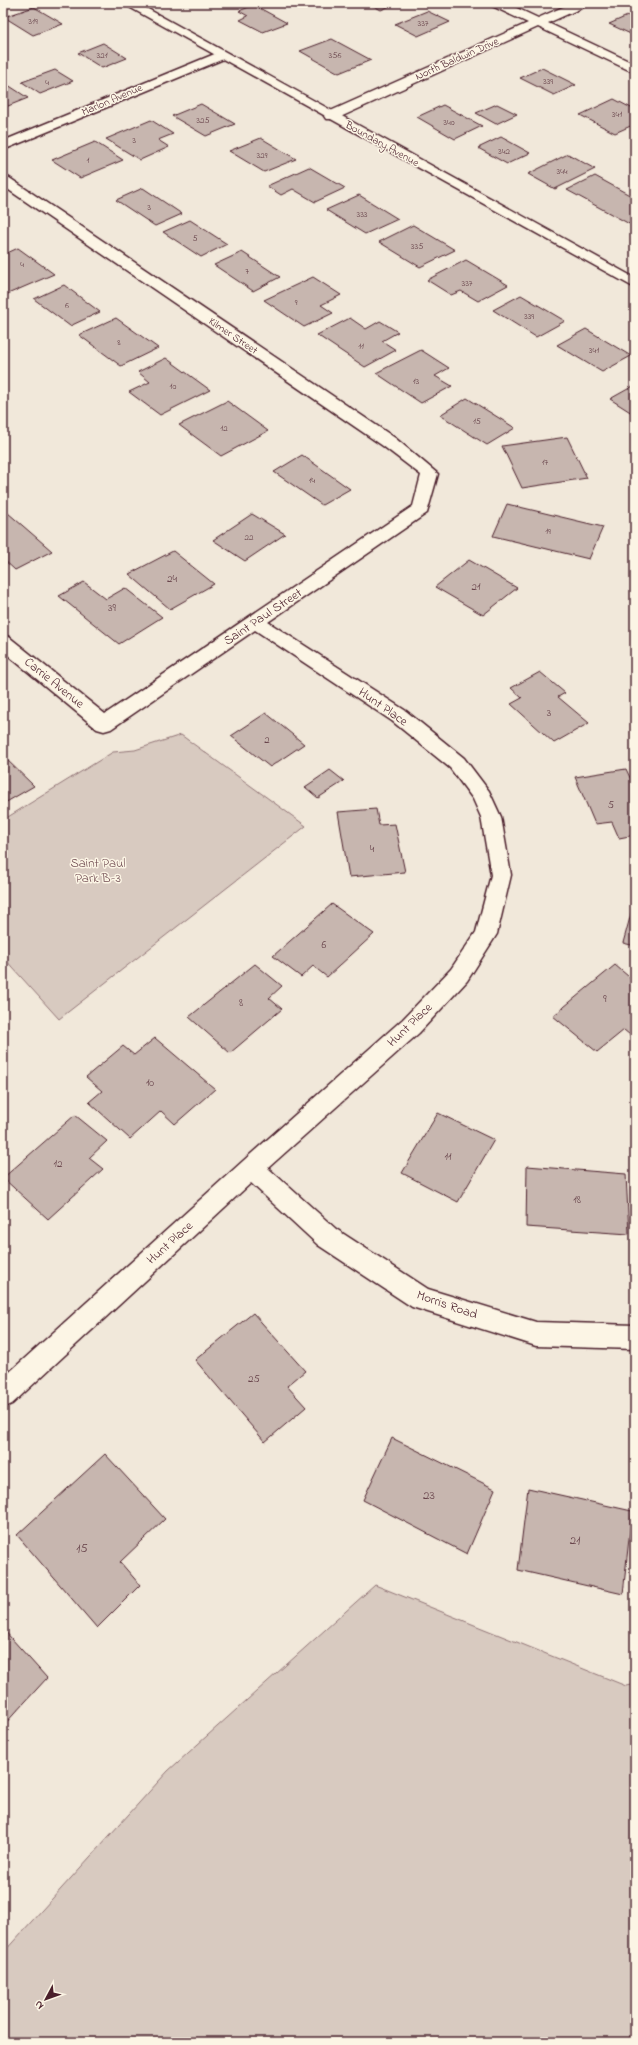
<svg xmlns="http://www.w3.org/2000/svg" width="638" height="2045" viewBox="0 0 638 2045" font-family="'Indie Flower',sans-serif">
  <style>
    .green { fill: #d8cac0; stroke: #917476 }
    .building { fill: #c7b6af; stroke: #4a1f2b }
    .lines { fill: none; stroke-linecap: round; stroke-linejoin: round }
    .minor-casing { stroke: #4a1f2b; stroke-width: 3 }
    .major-casing { stroke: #4a1f2b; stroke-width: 3 }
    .minor { fill: #fcf5e5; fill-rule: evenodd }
    .major { fill: #fcf5e5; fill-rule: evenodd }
    .labels { text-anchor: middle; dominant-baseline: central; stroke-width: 3; stroke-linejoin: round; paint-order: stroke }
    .far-number-label { font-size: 9px; fill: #69454c }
    .far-street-label { font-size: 11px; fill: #4a1f2b; stroke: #fcf5e5 }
    .number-label { font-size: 11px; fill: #69454c }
    .street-label { font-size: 13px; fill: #4a1f2b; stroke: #fcf5e5 }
    .park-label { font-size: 13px; fill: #6e4a50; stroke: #fcf5e5 }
    .near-number-label { font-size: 13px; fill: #69454c }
  </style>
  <rect width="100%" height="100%" fill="#f1e8da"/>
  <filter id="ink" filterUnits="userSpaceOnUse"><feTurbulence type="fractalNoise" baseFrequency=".025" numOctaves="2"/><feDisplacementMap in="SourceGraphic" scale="8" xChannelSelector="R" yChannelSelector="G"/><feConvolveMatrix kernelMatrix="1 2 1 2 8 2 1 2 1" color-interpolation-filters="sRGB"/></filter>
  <g filter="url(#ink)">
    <path class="green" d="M181,735L306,826L59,1019L3,957V820L113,752L135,750Z
      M375,1585L626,1686L635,1684V2042H3V1953L168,1771Z"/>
    <path class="building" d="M368,3H397L381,10Z
      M254,5L287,23L263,32L240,20L248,16L239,11Z
      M34,7L63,24L33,35L4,17Z
      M427,11L450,22L418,36L395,24Z
      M632,14L635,15V36L609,24Z
      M332,39L371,60L339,73L300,51Z
      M103,43L127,58L102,68L78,53Z
      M542,68L576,85L554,95L520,78Z
      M55,70L73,81L40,94L22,82Z
      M8,85L28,98L3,108V87Z
      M614,99L635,110V124L615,133L580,115Z
      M201,104L235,124L206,136L172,116Z
      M497,104L517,114L496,124L476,113Z
      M443,105L482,126L455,139L417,117Z
      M151,120L173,134L158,140L169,147L140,160L106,139Z
      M501,137L530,153L507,164L478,148Z
      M261,138L296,159L264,172L229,151Z
      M95,142L123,160L80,178L52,160Z
      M568,154L595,169L555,189L528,174Z
      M309,167L345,188L315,202L293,189L281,195L267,186Z
      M595,176L635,198V227L567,190Z
      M143,188L182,214L155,226L116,200Z
      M359,195L398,219L365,234L326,210Z
      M190,220L227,244L201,257L163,232Z
      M413,225L455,250L420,267L379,242Z
      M18,248L54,274L3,296V255Z
      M242,252L280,277L253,291L214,265Z
      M466,260L508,285L478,301L461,291L451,295L427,280Z
      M313,277L341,295L321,305L333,313L304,327L264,300Z
      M64,285L100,312L70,326L34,299Z
      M521,295L565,321L536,337L493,310Z
      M116,318L158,348L121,366L79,335Z
      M350,318L366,329L380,321L398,332L382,341L396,350L365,367L317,335Z
      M586,329L631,356L602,372L557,345Z
      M421,350L449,368L435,376L452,386L421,403L376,373Z
      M166,358L210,390L160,415L129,392L150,382L138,372Z
      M635,385V415L610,399Z
      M467,398L515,428L487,445L440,415Z
      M227,401L268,431L221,456L179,425Z
      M567,437L587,478L522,488L502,446Z
      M302,455L350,489L322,505L274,472Z
      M507,504L603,527L589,559L493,536Z
      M8,513L52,551L15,570L3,559V516Z
      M252,514L285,534L245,561L213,540Z
      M173,551L214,584L170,609L129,574Z
      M469,560L517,588L483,615L435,587Z
      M84,582L106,599L125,588L162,617L119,644L59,596Z
      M540,672L565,693L558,697L589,723L554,743L511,704L522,698L511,688Z
      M266,713L304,744L270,767L231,736Z
      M3,756L34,786L3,804Z
      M626,769L635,788V835L619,838L612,822L595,824L575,777Z
      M330,770L344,781L318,798L305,787Z
      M376,809L379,825L395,824L405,872L349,877L338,812Z
      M635,899V946L623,943Z
      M332,904L374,934L327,977L313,966L301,977L273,956Z
      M255,964L282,986L269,998L282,1009L230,1053L189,1017Z
      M615,965L635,982V1039L624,1030L597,1052L553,1016Z
      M155,1038L215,1089L175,1124L161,1111L130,1139L89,1102L102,1091L86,1077L123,1046L134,1055Z
      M438,1113L494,1140L458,1202L402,1173Z
      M75,1115L107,1141L89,1158L103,1169L48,1219L3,1178Z
      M527,1166L626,1174L629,1234L526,1227Z
      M253,1313L305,1371L287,1386L306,1407L265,1442L195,1360Z
      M392,1438L495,1489L467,1554L363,1500Z
      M105,1454L165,1519L120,1562L140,1585L97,1628L17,1535Z
      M528,1488L632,1511L623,1594L518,1570Z
      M3,1629L47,1678L3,1726Z"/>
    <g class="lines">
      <defs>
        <path id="minor" d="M490,3H506L538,18L572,3H588L586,6L548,23L635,64V73L538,27L336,119H326L324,116L326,113L528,23L492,6Z
          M222,51L228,55L226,58L3,150V141Z
          M3,176L8,177L395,438L438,474L427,513L268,622L406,711L464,758L489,791L501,817L511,875L497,934L467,981L419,1033L268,1168L336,1229L428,1289L536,1322L635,1325V1349L536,1346L412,1307L318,1245L251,1183L12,1404L3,1408V1378L243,1161L403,1019L451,969L476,932L491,875L481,817L473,799L450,768L392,721L255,630L111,729L104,731L97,729L3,651V635L9,637L105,714L413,506L421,475L383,446L3,186Z"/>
        <path id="major" d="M122,3H137L635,278V288Z"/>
      </defs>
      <use href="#minor" class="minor-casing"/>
      <use href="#major" class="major-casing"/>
      <use href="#minor" class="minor"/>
      <use href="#major" class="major"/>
    </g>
  </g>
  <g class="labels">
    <g class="far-number-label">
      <text x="33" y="21">319</text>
      <text x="423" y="23">337</text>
      <text x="102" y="55">321</text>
      <text x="335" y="55">356</text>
      <text x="548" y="81">339</text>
      <text x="47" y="82">4</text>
      <text x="617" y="114">341</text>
      <text x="203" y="120">325</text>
      <text x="449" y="122">340</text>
      <text x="134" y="140">3</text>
      <text x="504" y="151">342</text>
      <text x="262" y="155">329</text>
      <text x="88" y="160">1</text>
      <text x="562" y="171">344</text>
      <text x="149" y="207">3</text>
      <text x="362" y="214">333</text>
      <text x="195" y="238">5</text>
      <text x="417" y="246">335</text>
      <text x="22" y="264">4</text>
      <text x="247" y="271">7</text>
      <text x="467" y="283">337</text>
      <text x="296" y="302">9</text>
      <text x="67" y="305">6</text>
      <text x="529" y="316">339</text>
      <text x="119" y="342">8</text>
      <text x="361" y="346">11</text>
      <text x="594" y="350">341</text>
      <text x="416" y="381">13</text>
      <text x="173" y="386">10</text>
      <text x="477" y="421">15</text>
      <text x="224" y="428">12</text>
      <text x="545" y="462">17</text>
      <text x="312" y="480">14</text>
      <text x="548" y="531">19</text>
      <text x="249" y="537">22</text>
    </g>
    <g class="far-street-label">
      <text transform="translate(457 59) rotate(-24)">North Baldwin Drive</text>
      <text transform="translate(112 100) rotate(-23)">Marlon Avenue</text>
      <text transform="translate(382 144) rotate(29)">Boundary Avenue</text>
      <text transform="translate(233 336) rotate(34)">Kilmer Street</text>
    </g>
    <g class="number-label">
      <text x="172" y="579">24</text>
      <text x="476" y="587">21</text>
      <text x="112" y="608">39</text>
      <text x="549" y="713">3</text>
      <text x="267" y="740">2</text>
      <text x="611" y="805">5</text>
      <text x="372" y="849">4</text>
      <text x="324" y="945">6</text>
      <text x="605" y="999">9</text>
      <text x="241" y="1003">8</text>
      <text x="150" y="1083">10</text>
      <text x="448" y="1157">11</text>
      <text x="58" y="1164">12</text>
      <text x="577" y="1200">18</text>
      <text x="254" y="1379">25</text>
    </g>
    <g class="street-label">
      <text transform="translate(263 617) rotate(-34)">Saint Paul Street</text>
      <text transform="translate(54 683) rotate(39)">Carrie Avenue</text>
      <text transform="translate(383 707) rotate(35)">Hunt Place</text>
      <text transform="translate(410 1025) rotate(-44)">Hunt Place</text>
      <text transform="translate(170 1243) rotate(-42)">Hunt Place</text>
      <text transform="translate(447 1305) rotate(19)">Morris Road</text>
    </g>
    <g class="park-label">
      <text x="98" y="863">Saint Paul<tspan x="98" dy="15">Park B-3</tspan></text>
    </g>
    <g class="near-number-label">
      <text x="429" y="1495">23</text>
      <text x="575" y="1540">21</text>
      <text x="82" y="1548">15</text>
    </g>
  </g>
  <rect width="638" height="2045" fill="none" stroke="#fcf5e5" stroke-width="16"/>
  <rect x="8" y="8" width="622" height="2029" fill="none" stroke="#4a1f2b" stroke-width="1.5" filter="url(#ink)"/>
  <g transform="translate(46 1999) rotate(229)" stroke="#fcf5e5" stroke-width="3" paint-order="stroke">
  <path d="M0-3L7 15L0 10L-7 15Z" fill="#4a1f2b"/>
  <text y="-6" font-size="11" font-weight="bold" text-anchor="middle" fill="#4a1f2b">N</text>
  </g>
</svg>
